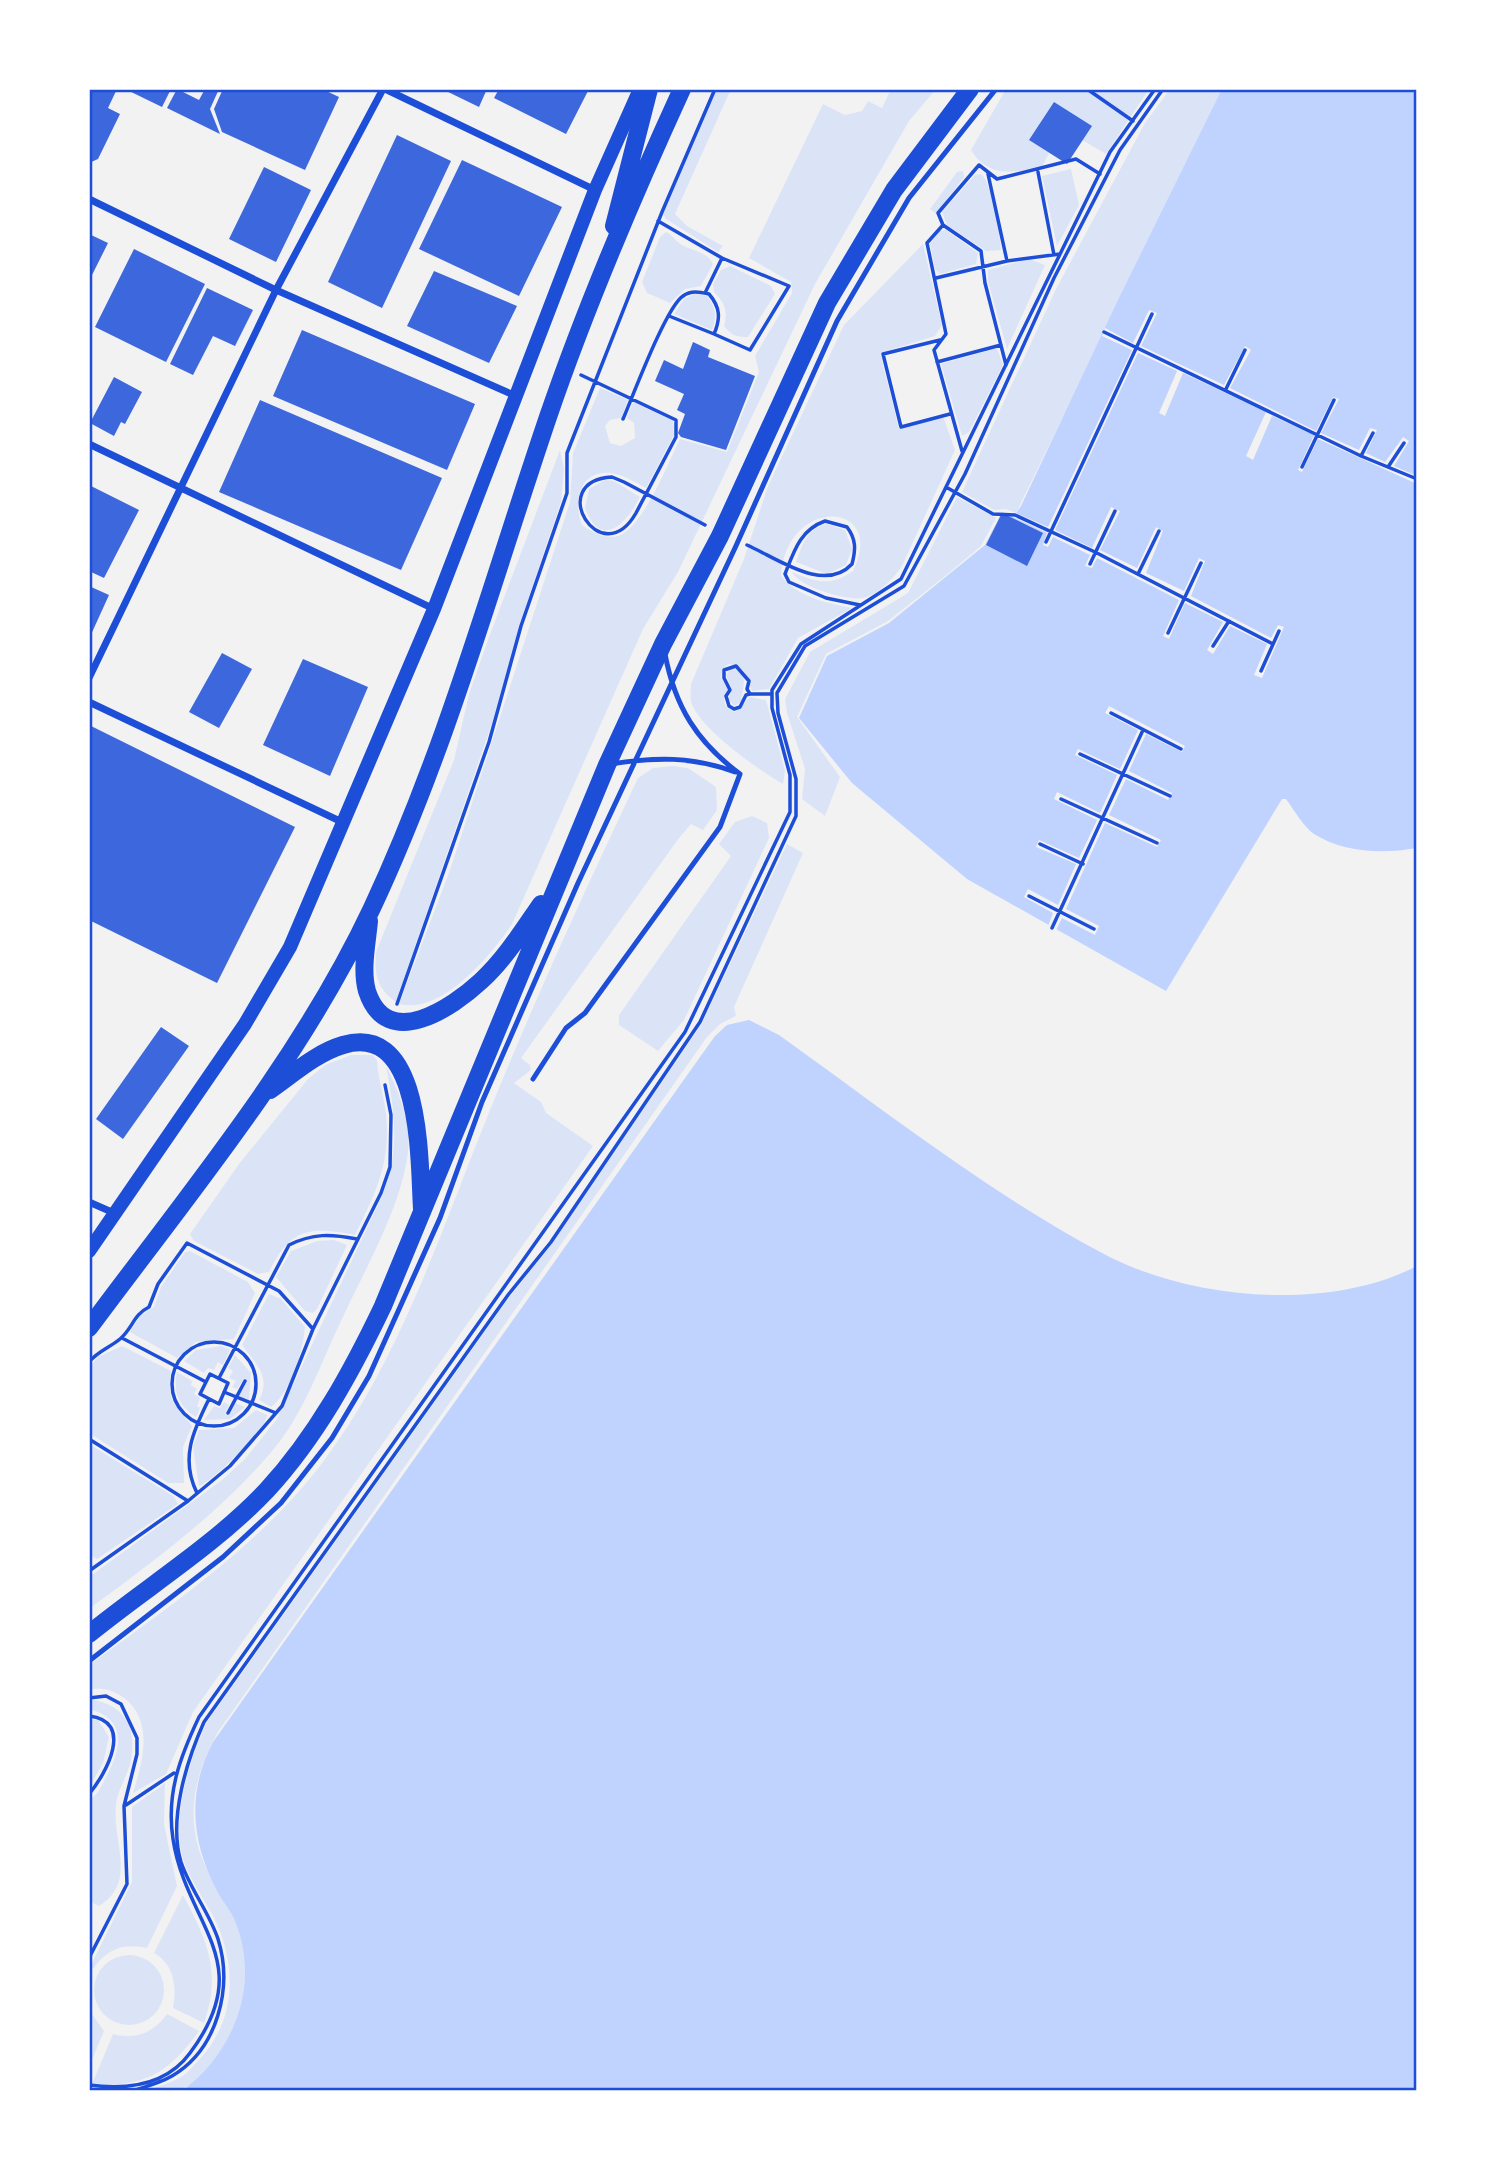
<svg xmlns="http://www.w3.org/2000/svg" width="1506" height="2180" viewBox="0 0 1506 2180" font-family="Signika,sans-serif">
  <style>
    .green { fill: #dbe4f7 }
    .water { fill: #bfd3fe }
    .pier { fill: #f2f2f2 }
    .building { fill: #3d67dc }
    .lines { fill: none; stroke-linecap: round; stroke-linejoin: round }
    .path { stroke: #1d4ed8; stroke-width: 3.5 }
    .service { stroke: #1d4ed8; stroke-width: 5 }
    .minor { stroke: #1d4ed8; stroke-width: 7 }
    .secondary { stroke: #1d4ed8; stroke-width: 14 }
    .trunk { stroke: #1d4ed8; stroke-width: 18 }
    .neatline { fill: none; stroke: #1d4ed8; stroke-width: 2.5 }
  </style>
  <rect width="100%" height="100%" fill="#f2f2f2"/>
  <path class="green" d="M715,89H731L675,214L687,226L723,246L718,252L666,219L662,212Z
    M891,89H936L909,121L815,284L678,572L643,629L512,924C491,955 442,1015 399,1004L450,870L487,757L570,502L573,453L600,388L628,400L621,418L610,420L605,426L610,443L621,446L635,438L634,423L627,418L633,402L673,421L674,435L646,488C635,482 622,474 610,473C579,470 573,503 582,525C592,532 606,540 618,536C643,528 668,463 680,439L727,452L759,372L755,356L792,293L791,282L749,258L823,104L845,115L862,111L868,101L882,108Z
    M1006,89H1149L1106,154L1082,140H1029L1049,153L1042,167C1014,173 988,178 971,150Z
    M1170,89H1223L1016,513L1006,509L994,510L962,492L1056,289L1145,123Z
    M1071,169L1079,205L1057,246L1042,176Z
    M963,171L964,177L936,214L930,209L957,172Z
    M981,174C992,182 1000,235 1001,250L986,251L947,225L942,212L975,175Z
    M946,230L978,253L976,264L940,274L935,269L930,244L940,231Z
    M666,232C673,235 673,239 679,243C690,251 706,250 713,264L701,286L685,289L670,303L647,293L642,282L660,237Z
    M923,244L942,325L935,336L880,353L899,429L943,416L955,450L902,566C894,578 878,595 863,598C847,601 799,587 792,572C816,582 830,587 853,571C888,500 786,495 781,576C798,597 826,603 852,608L798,638L769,689L752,691C746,678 748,667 729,664L722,669L721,678L728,690C721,700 724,708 735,712L750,697L766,700L785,771L783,784C761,772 696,726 691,701C690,696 691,689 691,684L744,559L768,486L844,325Z
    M1029,259L1045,265L1007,349L988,282V270Z
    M730,266L771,286L775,294L748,337C736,337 731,335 724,326C728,311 725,303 714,292L713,284L721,270Z
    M695,294L707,296C716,308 717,316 712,330L674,314L684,299Z
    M997,348L1003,365L969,432L962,436L941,364Z
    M560,450L564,469L561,502L523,614L492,723L396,1002C377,989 374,974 376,952L454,760L469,694L489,637Z
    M605,480L614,481L640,497C627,523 601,551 585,508L589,489Z
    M957,497L996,518L981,546L944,577L888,621L826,654L797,717L840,777L825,816L802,799L805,769L787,713L785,699L810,652L908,593Z
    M827,524L845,530L852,549L846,565L827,574L796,562C803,544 806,529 827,524Z
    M731,668C751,673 742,687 741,702L734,706L728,699L732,690L726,675Z
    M672,766L688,768L716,787L717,810L703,830L691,824L679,838L521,1058L530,1065L531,1070L514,1083L541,1102L546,1113L593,1146L193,1712L166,1774L133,1793C143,1761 155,1718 121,1696C111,1689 101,1687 89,1690V1665C170,1606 253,1550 316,1471C397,1368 439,1236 488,1115C534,1001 585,890 638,778L653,768Z
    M752,816L767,823L769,838L684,1020L658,1051L619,1025V1015L731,856L719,844L735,822Z
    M787,844L803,853L734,1007L736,1016L720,1024L707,1037L218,1732C203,1760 191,1790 194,1823C198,1868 218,1883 235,1920C254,1960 245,2017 221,2053C197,2088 188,2091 147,2091C158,2086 171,2083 181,2077C187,2074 192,2067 197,2062C232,2026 237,1980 221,1934C212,1908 193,1887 184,1862C170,1820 189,1760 207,1722L505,1303L552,1243L701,1025Z
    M351,1055H372L377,1060C378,1079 384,1096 386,1114C391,1163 376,1192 355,1235C310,1226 290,1228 269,1272L258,1274L194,1241L190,1234L239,1164L308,1079L325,1065Z
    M386,1066C399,1091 411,1123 408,1152C401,1208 365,1269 342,1319C320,1364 305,1412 273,1450C220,1513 155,1560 89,1609V1577L222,1480L245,1459L277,1419L383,1194C400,1146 395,1115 386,1066Z
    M334,1240L347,1245L317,1309L313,1313L305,1311L276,1277L291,1251L317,1241Z
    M190,1251L248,1282L255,1293L234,1339L196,1342L177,1358L130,1332L141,1315L154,1307L161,1287L185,1252Z
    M269,1294L281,1299L305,1327C303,1351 291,1392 271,1407L259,1400C272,1376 254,1362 242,1345Z
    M122,1346L171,1371C166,1405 176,1403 192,1426L183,1447L184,1483H168L89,1433V1368L98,1357Z
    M221,1346L230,1350L223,1365L218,1362L214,1370L208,1368L204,1373L184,1361L196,1350Z
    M235,1355L251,1373L249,1401L239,1396L247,1381L244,1379L237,1389L232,1387L236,1381L229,1378L233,1371L228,1368Z
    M177,1372L192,1381L191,1385L197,1389L194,1394L200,1398L197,1406L200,1408L196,1417C180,1407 172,1392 177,1372Z
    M224,1402L229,1405L225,1414L229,1415L235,1403L245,1407L230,1419L204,1420L214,1406L220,1408Z
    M256,1410L267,1415C268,1427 212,1482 199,1486L193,1447L199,1430L234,1428Z
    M89,1444L173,1496L178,1504L97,1559L89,1554Z
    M93,1700C125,1705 137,1729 131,1760C128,1776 117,1790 116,1806C112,1842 138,1882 99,1906L89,1901C89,1872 84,1832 89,1804C90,1799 95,1796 98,1792C115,1762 137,1722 89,1709V1703Z
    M89,1719L98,1720L109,1737L103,1763L89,1788Z
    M165,1783L164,1824L177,1886L147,1948C123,1943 107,1949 93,1969L90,1967L132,1882V1807Z
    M183,1895C207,1940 222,1972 204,2023L173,2008C177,1987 174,1964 154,1953Z
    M94 1990a35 35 0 1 1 70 0a35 35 0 1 1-70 0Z
    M89,2010L104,2031L89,2067Z
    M167,2014L199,2031C169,2073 144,2088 92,2084L113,2034C136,2040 153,2033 167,2014Z"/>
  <path class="water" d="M1222,89H1417V848C1383,854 1344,853 1314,834C1303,826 1294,810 1286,799H1282L1166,991L967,879L852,783L799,718L827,656L889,623L985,545L1002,512L1013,517L1021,506L1118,300Z
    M749,1020L779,1035C884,1110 989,1193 1104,1254C1190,1300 1329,1312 1417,1266V2091H182C234,2053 261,1984 235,1921C231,1910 221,1900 216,1889C191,1841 187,1791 213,1742L715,1036L727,1025Z"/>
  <path class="pier" d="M1149,310L1157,313L1141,346L1224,385L1245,346L1251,350L1230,388L1316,431L1333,397L1339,399L1321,433L1359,450L1370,428L1377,430L1366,453L1385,462L1403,437L1409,441L1394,466L1417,476V484L1318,439L1302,472L1298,470L1314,435L1272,416L1253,460L1246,456L1266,412L1183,373L1165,416L1159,413L1177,371L1138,353L1055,530L1092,548L1111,507L1120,511L1100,550L1137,568L1156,527L1163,531L1146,573L1184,591L1199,558L1205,561L1191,596L1271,638L1278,625L1284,627L1262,678L1254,675L1267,644L1230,626L1213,654L1207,650L1223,622L1185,603L1169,639L1163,636L1179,600L1097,558L1092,568L1085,566L1090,555L1053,537L1048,547L1043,545L1047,533L1013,517L1016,513L1048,527L1132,350L1102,336L1105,328L1133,343Z
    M1109,706L1185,746L1182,752L1146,734L1129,771L1172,793L1168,800L1126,779L1109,815L1161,840L1157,847L1105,823L1066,909L1099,926L1095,935L1062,918L1056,930L1048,926L1053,913L1024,897L1028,889L1058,905L1076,864L1036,847L1039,840L1079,858L1097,820L1054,799L1057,792L1100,813L1117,775L1075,755L1078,749L1120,769L1138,730L1105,713Z"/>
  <path class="building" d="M93,89H117L108,108L120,114L98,159L89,163V96Z
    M125,89H171L162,107Z
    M177,89L199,100L205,89H219L210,109L220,134L167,108Z
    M223,89H322L339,97L305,170L222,132L214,109Z
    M442,89H487L479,107Z
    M499,89H589L566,134L494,98Z
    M1054,102L1092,126L1067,164L1029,140Z
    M397,135L451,161L382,308L328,282Z
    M462,160L562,207L519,296L419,249Z
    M264,167L311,190L276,262L229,239Z
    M89,234L108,243L89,281Z
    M134,249L205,284L166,362L95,327Z
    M434,271L517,306L489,363L407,326Z
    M207,288L253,310L235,346L213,336L193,375L170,364Z
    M302,330L475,404L447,470L273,396Z
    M693,342L710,350L708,357L755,376L726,450L681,437L678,433L685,414L677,410L684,394L655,381L664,360L683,369Z
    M114,377L142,392L125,424L121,422L114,436L90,423Z
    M260,400L442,478L401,570L219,492Z
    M89,485L139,510L104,578L89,571Z
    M1002,513L1043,533L1027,566L986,545Z
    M89,586L109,595L89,639Z
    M222,653L252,669L219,728L189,712Z
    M303,659L368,687L330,776L263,745Z
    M89,725L295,827L217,983L89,920Z
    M161,1027L189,1046L123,1139L96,1119Z"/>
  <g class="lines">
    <path class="path" d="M1087,89L1133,121
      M1038,172L1054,255
      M988,174L1007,261
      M658,221L722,258
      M943,225L938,213L979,165L997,179L1076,159L1100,174
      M936,278L1007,261L1060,254
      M705,293L722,258L789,286L750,350L714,334
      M1104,332L1361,456L1417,479
      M940,340L883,354L901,427L950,414
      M937,362L1001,345
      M581,375L676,420V437L636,513C601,574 544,481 612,477L624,482L705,525
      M1226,389L1245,350
      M623,419C633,396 666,307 683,296C691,290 700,292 709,294C720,307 721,318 714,334L669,316
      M962,451L934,350L946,334L927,243L943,225L981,251L985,283L1006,365
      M1361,456L1373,433
      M1302,467L1334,400
      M1388,467L1404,443
      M946,487L993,514L1015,515L1095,552L1273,644
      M1046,542L1152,314
      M747,545C777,558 824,594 852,564C856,549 856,539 847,527L825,521C800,530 794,551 785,574L789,582L826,598L860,605
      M1090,564L1115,511
      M1138,574L1159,531
      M1168,633L1201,563
      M1213,646L1229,621
      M1261,671L1279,631
      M750,694L746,695L740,707L734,709L729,706L726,696L730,690L724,678V670L736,666L749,681L747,689L750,694H772
      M1111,713L1181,749
      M1080,754L1170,796
      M1061,799L1157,843
      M1040,844L1083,864
      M1029,896L1094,929
      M1052,928L1143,730
      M397,1004L489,742L521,626L567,493V453L662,212L715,89
      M122,1338L206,1382
      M172 1384a42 42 0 1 1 84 0a42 42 0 1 1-84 0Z
      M89,1362C98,1351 109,1348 120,1339C133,1328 133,1315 149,1307L158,1284L187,1243L279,1291L313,1329
      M210,1374L228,1383L219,1404L200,1394Z
      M219,1378L289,1245C313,1233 331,1234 357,1239
      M224,1392L276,1413
      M228,1413L245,1381
      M89,1439L188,1501
      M197,1493C180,1459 193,1431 209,1399
      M89,1571L188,1501L230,1466L282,1406L313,1329L381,1193L390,1167L391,1115L385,1085
      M89,1698L106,1696L121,1704L137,1738V1754L124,1806L127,1884L89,1958
      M89,1716C135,1721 106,1774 89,1794
      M126,1805L174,1773
      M89,2085C127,2090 166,2086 190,2053C259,1961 186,1926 173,1839C166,1794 180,1757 199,1717L685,1032L790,812V775L772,708V690L801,644L901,579L1110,152L1155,89
      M132,2091C145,2087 160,2083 172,2076C218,2049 233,1987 218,1939C209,1912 190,1889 181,1862C168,1819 187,1760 204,1722L508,1295L551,1242L700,1022L796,816V779L778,713L777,693L805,646L904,586L965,474L1054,278L1120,150L1163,89"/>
    <path class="service" d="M189,89H196
      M665,654C675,707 697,742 740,774
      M611,764C655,757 692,756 735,772
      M533,1079L566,1028L585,1013L720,827L740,774
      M89,1661L223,1557L281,1503L332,1438L369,1376L440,1218L482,1102L578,883L735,548L837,321L909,198L996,89"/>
    <path class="minor" d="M385,89L595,190
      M89,199L276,290L516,396
      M89,444L434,609
      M89,678L276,290L383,89
      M89,702L344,823
      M89,1202L114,1213"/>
    <path class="secondary" d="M89,1251L245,1024L290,947L434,609L595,190L640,89"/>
    <path class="trunk" d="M614,226L649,89
      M369,921C367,943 361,970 367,991C387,1053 453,1007 481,981C505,959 523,930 541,904
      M270,1090C293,1074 316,1053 343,1045C423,1021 419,1162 422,1209
      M89,1328C189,1193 300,1061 372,908C446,750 492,582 548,417C586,306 633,196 682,89
      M89,1634C148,1586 214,1546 267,1490C316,1437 352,1371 383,1306L607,765L663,644L720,536L827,303L894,190L970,89"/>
  </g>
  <rect width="1506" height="2180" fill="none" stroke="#ffffff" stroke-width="182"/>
  <rect x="91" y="91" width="1324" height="1998" class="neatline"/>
</svg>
